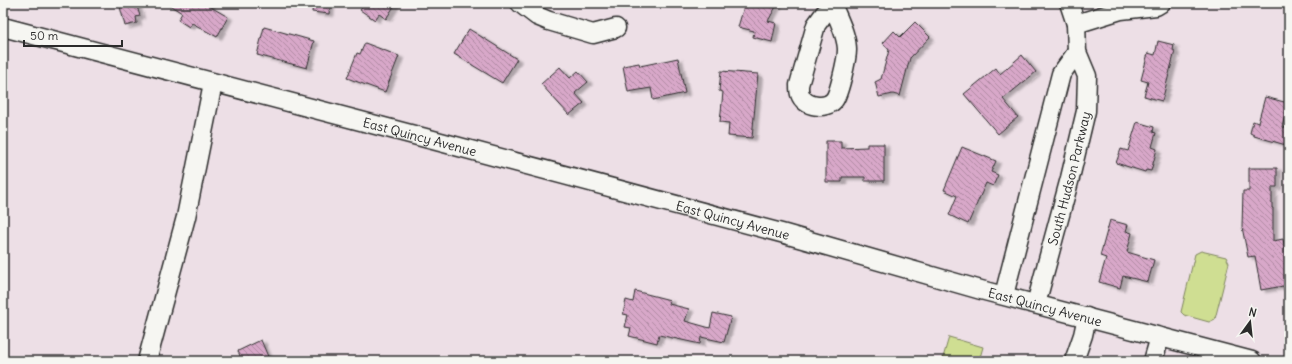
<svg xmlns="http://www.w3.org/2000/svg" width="1292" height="364" viewBox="0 0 1292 364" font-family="Delius,sans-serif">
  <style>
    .pitch { fill: #cfde92; stroke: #7d845e }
    .building { fill: url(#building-back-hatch); stroke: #2b2b2b; filter: url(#shadow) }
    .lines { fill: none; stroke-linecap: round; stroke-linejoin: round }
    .minor-casing { stroke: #2b2b2b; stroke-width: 21 }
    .minor { stroke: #f6f6f2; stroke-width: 18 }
    .labels { text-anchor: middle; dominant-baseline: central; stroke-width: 3; stroke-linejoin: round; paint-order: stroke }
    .street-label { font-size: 13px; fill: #2b2b2b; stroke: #f6f6f2 }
  </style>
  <defs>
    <pattern id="building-back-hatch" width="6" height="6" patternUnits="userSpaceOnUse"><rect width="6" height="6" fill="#d8a8c9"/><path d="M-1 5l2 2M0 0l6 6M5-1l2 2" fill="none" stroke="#af89a3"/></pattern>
    <filter id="shadow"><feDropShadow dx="4.5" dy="2.5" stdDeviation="1" flood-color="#0004"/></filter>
  </defs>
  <rect width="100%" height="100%" fill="#eddfe6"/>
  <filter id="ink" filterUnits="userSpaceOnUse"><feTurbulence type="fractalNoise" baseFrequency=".025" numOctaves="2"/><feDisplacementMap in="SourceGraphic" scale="8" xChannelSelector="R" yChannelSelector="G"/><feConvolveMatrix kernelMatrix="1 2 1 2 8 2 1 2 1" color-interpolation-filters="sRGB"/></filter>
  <g filter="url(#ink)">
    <path class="pitch" d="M1201,251L1226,257L1229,263L1215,319L1209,322L1184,315L1181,312L1195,254Z
      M949,337L983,347L979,361H942Z"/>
    <path class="building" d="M119,3H136L140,16L136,17L137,23L125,26Z
      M166,3H211L209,6L228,17L217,37L192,23L189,27L178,20L182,13Z
      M313,3H330L329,14L312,12Z
      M361,3H396L386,19L379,14L375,20L360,10L364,5Z
      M745,3H778L768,21L776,23L772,42L753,37L754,31L738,27Z
      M915,22L930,37L910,58L900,96L893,94L879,97L875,82L881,79L889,50L883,43L894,31L900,37Z
      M264,27L314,41L307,68L257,55Z
      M469,29L517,59L502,83L454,54Z
      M1158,41L1174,45L1173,50L1175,51L1162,101L1144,96L1148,82L1141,80L1148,53L1155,55Z
      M365,43L399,56L385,92L347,78L357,53L360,54Z
      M1022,55L1036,72L1003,99L1018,117L998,134L964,94L996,68L1000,74Z
      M678,58L685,93L653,100L651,88L628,92L623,66L639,63L640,66Z
      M560,67L570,78L578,71L588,82L575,93L584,103L569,115L541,84Z
      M721,71L758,74L752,138L728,136L729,123L720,122L723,92L719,91Z
      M1265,97L1288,103L1282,127L1289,128L1286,145L1254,136V135L1250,133L1253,121L1258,123Z
      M1137,122L1154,127L1153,132L1156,133L1152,147L1157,149L1151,171L1146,170L1145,172L1116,163L1121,149L1128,151Z
      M826,141H841V148L867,147V144H884V181H865V177H842V182H826Z
      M962,147L996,161L991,172L998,175L993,186L986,183L968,224L949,215L957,196L944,190Z
      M1249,168H1277V187H1272V208H1273V241L1283,239L1289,270V285L1261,290L1255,256L1248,257L1242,227L1243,191H1249Z
      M1110,220L1128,225L1126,231L1132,233L1127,252L1154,260L1148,282L1123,276L1120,288L1099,282L1106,258L1100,256Z
      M635,291L670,300L669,304L689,309L685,321L710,328L713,313L731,317L724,342L701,337L700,344L659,335L657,343L629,336L631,328L625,327L628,315L623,314L626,300L633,302Z
      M261,340L269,359L263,361H242L238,351Z"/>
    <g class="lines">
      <defs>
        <g id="minor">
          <path d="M520,3L537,16L549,21L593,34L616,28"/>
          <path d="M833,6C838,19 847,35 847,50C847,59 839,94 834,100C826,110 804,107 800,94C799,92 799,88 799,85L816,25L824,14L835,3"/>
          <path d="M1076,24L1121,10L1156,6L1161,3"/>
          <path id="s1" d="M3,27L433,140L785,234L981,290L1252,361"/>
          <path d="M1004,295L1061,74L1077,52"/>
          <path id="s2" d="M1036,304L1070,178L1086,111L1087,76L1077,52L1076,24L1069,3"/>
          <path d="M147,361L186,217L213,83"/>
          <path d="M1074,361L1083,335L1087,317"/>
          <path d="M1153,361L1160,337"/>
        </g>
      </defs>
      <use href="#minor" class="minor-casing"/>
      <use href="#minor" class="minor"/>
    </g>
  </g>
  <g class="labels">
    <g class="street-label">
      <text stroke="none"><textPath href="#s1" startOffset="431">East Quincy Avenue</textPath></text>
      <text stroke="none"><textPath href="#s2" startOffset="130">South Hudson Parkway</textPath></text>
      <text stroke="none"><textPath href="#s1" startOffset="755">East Quincy Avenue</textPath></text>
      <text stroke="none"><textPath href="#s1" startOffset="1079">East Quincy Avenue</textPath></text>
    </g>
  </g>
  <rect width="1292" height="364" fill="none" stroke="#f6f6f2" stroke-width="16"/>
  <rect x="8" y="8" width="1276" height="348" fill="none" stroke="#2b2b2b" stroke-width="1.5" filter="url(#ink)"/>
  <g transform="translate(1250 322) rotate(15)" stroke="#f6f6f2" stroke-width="3" paint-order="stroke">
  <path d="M0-3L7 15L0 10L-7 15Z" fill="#2b2b2b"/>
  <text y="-6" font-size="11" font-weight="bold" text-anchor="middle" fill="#2b2b2b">N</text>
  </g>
  <path d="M24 40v6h98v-6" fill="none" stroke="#2b2b2b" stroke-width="2"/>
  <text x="30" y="40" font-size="12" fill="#2b2b2b" stroke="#f6f6f2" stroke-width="3" paint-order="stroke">50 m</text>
</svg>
